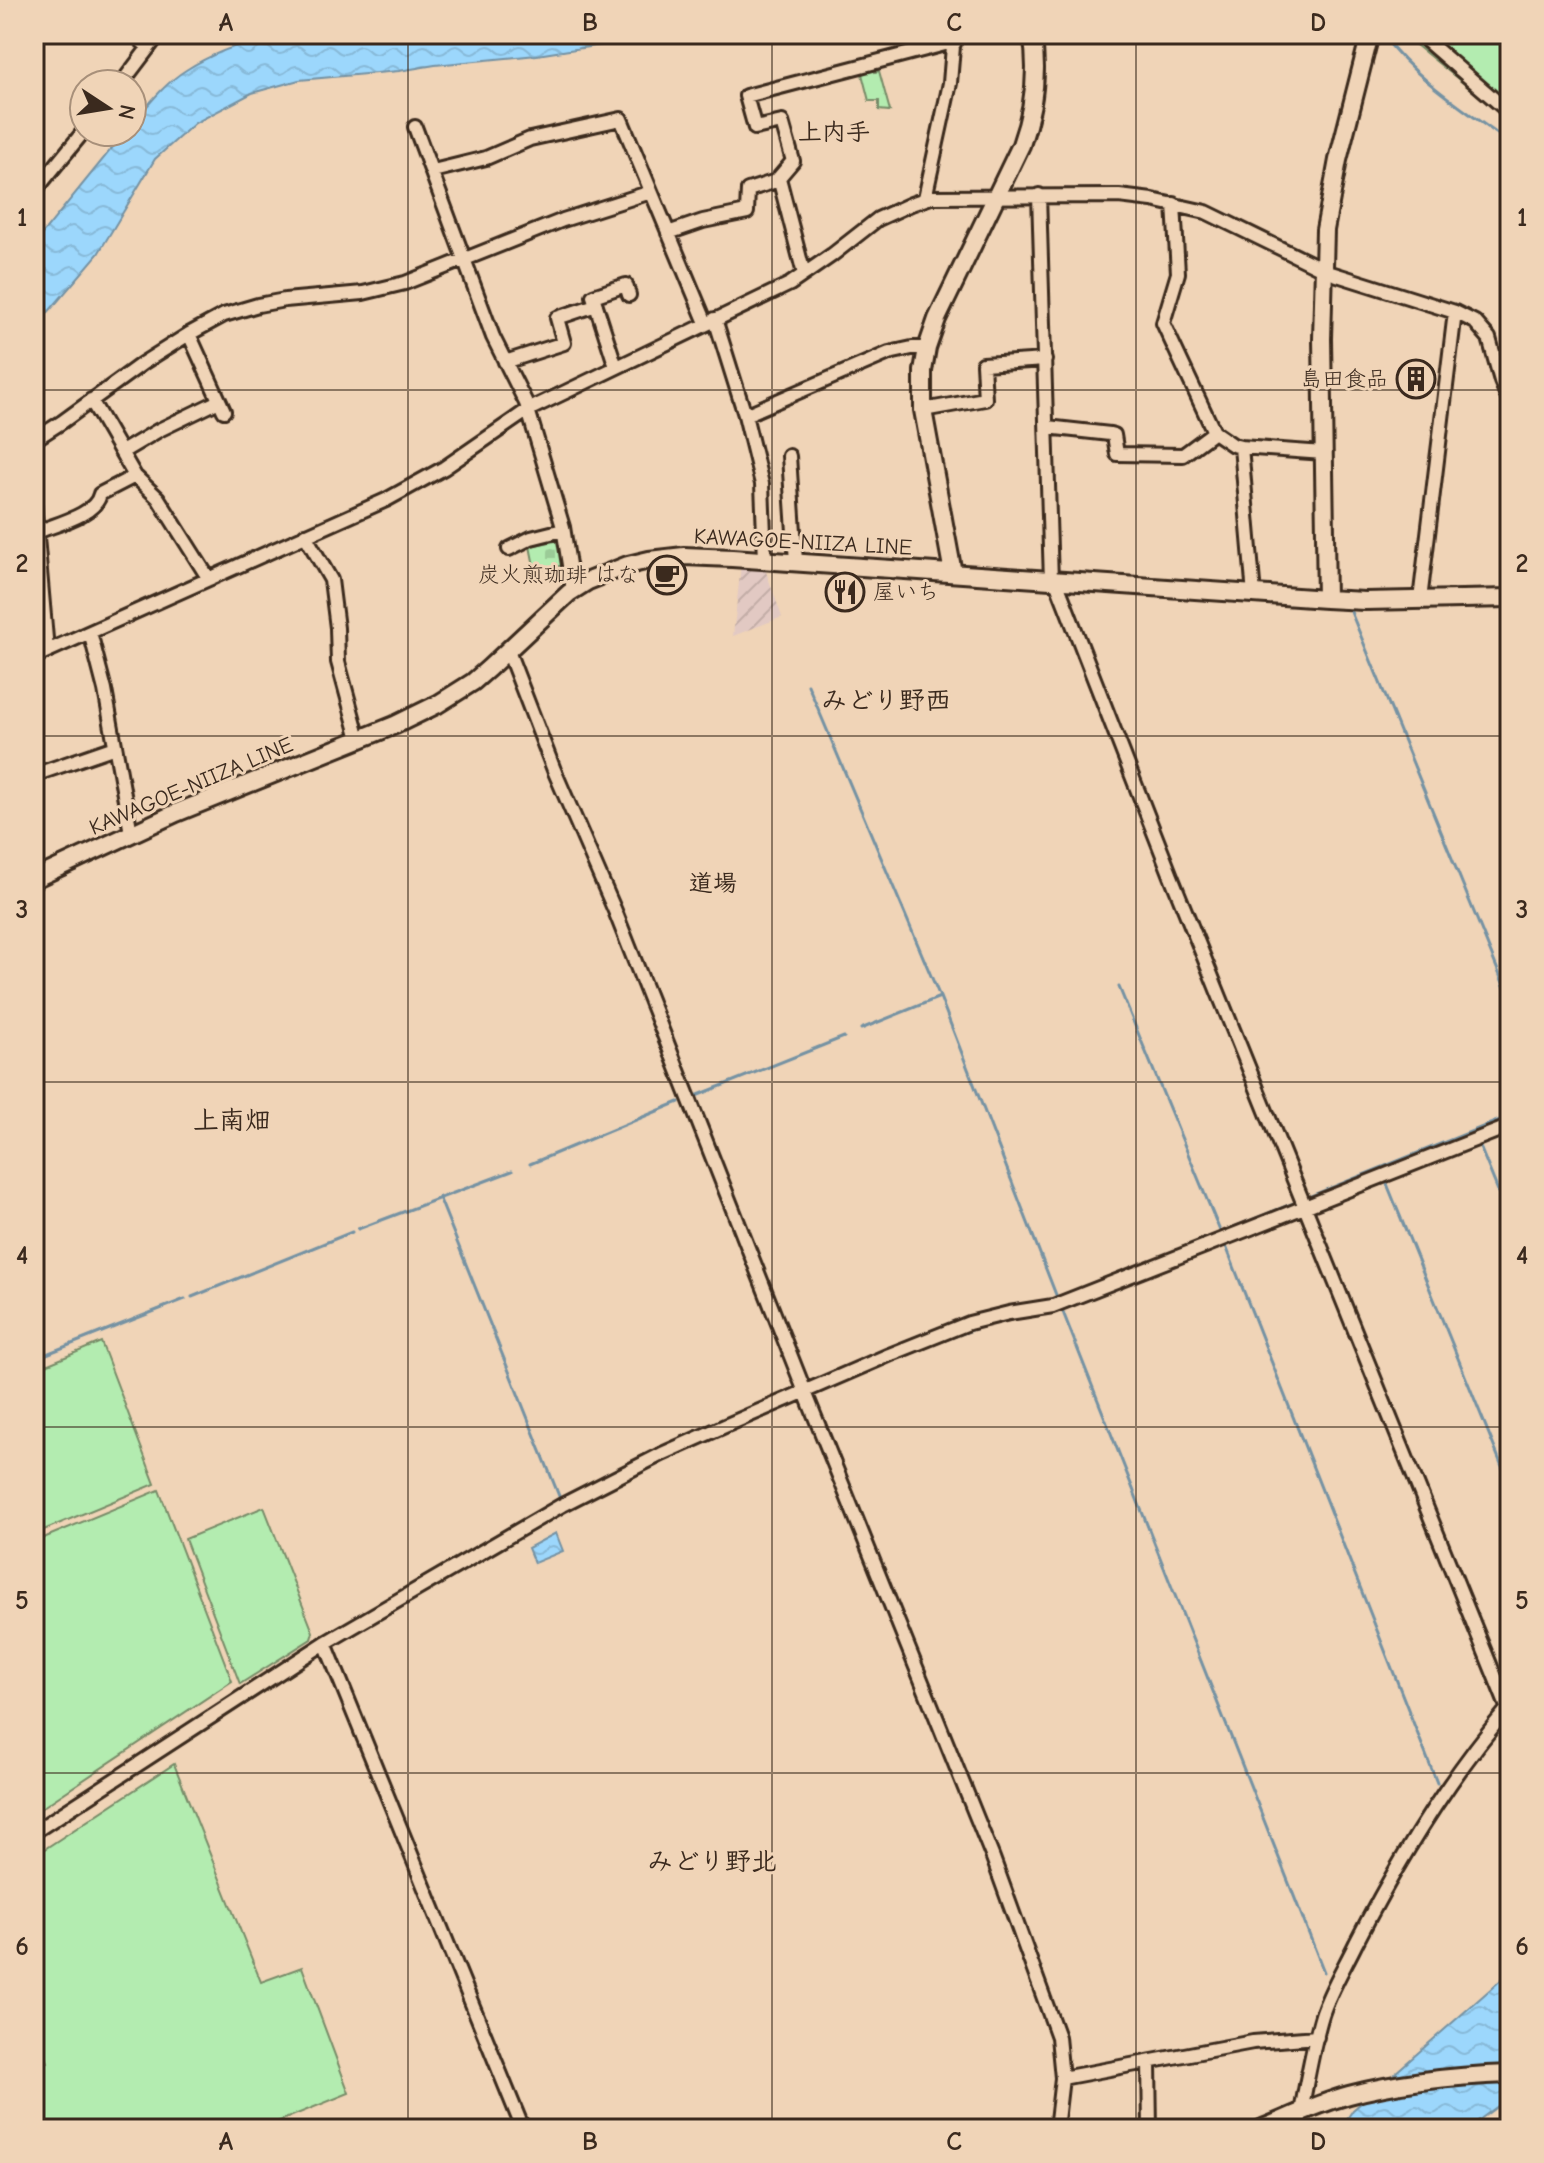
<svg xmlns="http://www.w3.org/2000/svg" width="1544" height="2163" viewBox="0 0 1544 2163" font-family="'Comic Neue','Klee One',sans-serif">
  <style>
    .industrial { fill: url(#industrial-furrows) }
    .cemetery { fill: url(#cemetery-stones); stroke: #778b67; stroke-width: 2 }
    .park { fill: #b3ecb0; stroke: #778b67; stroke-width: 2 }
    .water { fill: url(#water-waves); stroke: #7592a3; stroke-width: 2 }
    .lines { fill: none; stroke-linecap: round; stroke-linejoin: round }
    .stream { stroke: #7592a3; stroke-width: 3 }
    .street-casing { stroke: #3b2a1e; stroke-width: 18 }
    .secondary-casing { stroke: #3b2a1e; stroke-width: 22 }
    .street { stroke: #f0d4b7; stroke-width: 12 }
    .secondary { stroke: #f0d4b7; stroke-width: 16 }
    .grid { fill: none; stroke: #3b2a1e; stroke-width: 2; stroke-opacity: 0.55 }
    .labels { text-anchor: middle; dominant-baseline: central; stroke-width: 6; stroke-linejoin: round; paint-order: stroke }
    .poi-label { font-size: 22px; fill: #3b2a1e; stroke: #f0d4b7; text-anchor: end }
    .street-label { font-size: 22px; fill: #3b2a1e; stroke: #f0d4b7 }
    .neighbourhood-label { font-size: 24px; font-weight: bold; fill: #3b2a1e; stroke: #f0d4b7 }
    .quarter-label { font-size: 26px; font-weight: bold; fill: #3b2a1e; stroke: #f0d4b7 }
    .neatline { fill: none; stroke: #3b2a1e; stroke-width: 3 }
    .grid-label { font-size: 26px; text-anchor: middle; font-weight: bold; fill: #3b2a1e }
  </style>
  <defs>
    <pattern id="industrial-furrows" width="10" height="10" patternUnits="userSpaceOnUse" patternTransform="scale(2)"><rect width="10" height="10" fill="#e2c9c3"/><path d="M-1 1l2-2M0 10L10 0M9 11l2-2" fill="none" stroke="#c3ada7"/></pattern>
    <pattern id="cemetery-stones" width="16" height="16" patternUnits="userSpaceOnUse" patternTransform="scale(2)"><rect width="16" height="16" fill="#b3ecb0"/><path d="M2 7V4a2 2 0 0 1 4 0v3zM10 15v-3a2 2 0 0 1 4 0v3z" fill="#9bcb97"/></pattern>
    <pattern id="water-waves" width="16" height="10" patternUnits="userSpaceOnUse" patternTransform="scale(2)"><rect width="16" height="10" fill="#9cd7fc"/><path d="M0 5q4-4 8 0t8 0" fill="none" stroke="#87b9d8"/></pattern>
  </defs>
  <rect width="100%" height="100%" fill="#f0d4b7"/>
  <filter id="ink" filterUnits="userSpaceOnUse"><feTurbulence type="fractalNoise" baseFrequency=".0125" numOctaves="2"/><feDisplacementMap in="SourceGraphic" scale="16" xChannelSelector="R" yChannelSelector="G"/><feConvolveMatrix kernelMatrix="1 2 1 2 8 2 1 2 1" color-interpolation-filters="sRGB"/></filter>
  <g filter="url(#ink)">
    <path class="industrial" d="M741,565L764,566L782,617L733,636Z"/>
    <path class="cemetery" d="M560,540L565,565L535,571L530,546Z"/>
    <path class="park" d="M1402,34H1510V121L1411,41Z
      M873,67L875,72L879,71L890,111L879,110V101H869L861,70Z
      M101,1342L155,1484L34,1534V1370Z
      M159,1490L232,1681L34,1813V1542Z
      M264,1507L313,1632L311,1639L240,1684L185,1539Z
      M174,1764L261,1982L302,1967L349,2093L260,2129H34V2067L48,2062L34,2027V1856Z"/>
    <path class="water" d="M293,34H672L537,55L435,65L399,71L299,80L252,93L195,123L155,159L98,254L34,329V244L125,132H132V124C148,105 165,83 186,70C218,50 254,38 293,34Z
      M556,1533L563,1551L534,1563L528,1548Z
      M1510,1972V2097L1467,2129H1340L1353,2110Z"/>
    <g class="lines">
      <path class="stream" d="M1382,34C1415,79 1465,110 1510,143
        M1351,612L1510,1000
        M808,685L940,997L1058,1300
        M1119,987L1220,1231
        M861,1029L940,997
        M696,1096L844,1037
        M1478,1142L1510,1220
        M530,1164L679,1102
        M1385,1179L1510,1486
        M439,1197L561,1501
        M1306,1198L1510,1116
        M358,1229L512,1171
        M1224,1241L1437,1783
        M1072,1292L1299,1201
        M192,1297L352,1232
        M1061,1307L1324,1972
        M922,1348L983,1326
        M34,1359L185,1299
        M590,1484L615,1471
        M334,1631L373,1609
        M214,1709L229,1697L267,1673
        M34,1823L134,1760"/>
      <defs>
        <path id="street" d="M134,34L148,47
          M1427,34V41L1510,113
          M121,84L159,34
          M415,127L493,337L526,403L563,527L573,590
          M433,171L486,158L530,139L621,119L706,323
          M779,178L804,274
          M34,192L84,131
          M1039,195L1051,581
          M925,198L950,83L954,34
          M1174,204L1178,273L1163,323L1214,432L1233,445L1241,447L1324,453
          M668,233L703,221L747,212L748,190L776,181L793,161L782,122L755,128L746,96L945,44H954
          M715,319L745,415L762,484L765,560
          M189,334L224,411
          M505,362L564,343L557,318L596,305
          M616,367L593,296L626,285L629,295
          M91,400L135,476L158,498L209,579
          M923,410L985,399L983,364L1045,360
          M745,415L889,353L912,348H927
          M1047,427L1110,434L1114,435L1117,454L1183,455L1214,432
          M34,440L62,422L143,363L189,334L224,315L258,305L285,300L363,293L405,283L563,220L651,192
          M1241,447L1254,595
          M122,452L159,430L219,401
          M789,456L796,562
          M34,503L47,650
          M37,532C56,524 96,515 100,494L135,476
          M305,535L331,580L337,628L338,662L359,739
          M509,549L531,538L563,530
          M1056,581L1171,876L1508,1709
          M1420,600L1455,312
          M90,632L105,690L131,833
          M508,651L554,770L615,911L805,1392L993,1858L1058,2037L1062,2078L1056,2129
          M34,657L386,500L444,468L528,410L790,284L832,255L878,219L911,204L931,197L1119,196L1152,200L1206,212L1331,273L1455,312L1475,322L1489,338L1501,381L1510,403
          M34,775L115,747
          M325,1643L523,2129
          M34,1832L325,1643L562,1505L662,1454L727,1425L889,1355L969,1323L1009,1313L1053,1306L1510,1126
          M1149,2063L1150,2129
          M1062,2078L1253,2042L1317,2037
          M1298,2129C1305,2091 1311,2052 1322,2015C1330,1990 1345,1966 1356,1943C1399,1859 1449,1777 1510,1706"/>
        <path id="secondary" d="M953,573L923,410V371L927,348L937,319L1021,145C1034,108 1039,73 1032,34
          M1326,599L1322,339L1325,230L1338,160L1370,34
          M34,879L176,813L395,725L438,704L473,682L489,668L569,593L588,581L628,565L649,560L684,556L732,558L1326,599L1365,601L1510,598
          M1261,2129C1290,2117 1319,2103 1349,2095C1401,2081 1456,2076 1510,2074"/>
      </defs>
      <use href="#street" class="street-casing"/>
      <use href="#secondary" class="secondary-casing"/>
      <use href="#street" class="street"/>
      <use href="#secondary" class="secondary"/>
    </g>
  </g>
  <path class="grid" d="M408,34V2129M772,34V2129M1136,34V2129M34,390H1510M34,736H1510M34,1082H1510M34,1427H1510M34,1773H1510"/>
  <defs>
    <symbol id="building-ring" viewBox="-11 -11 22 22"><circle r="9.5" fill="#f0d4b7" stroke="#3b2a1e" stroke-width="1.5"/><path d="M-4-6H4V6H1V3H-1V6H-4ZM-2.5-4.3h1.7v1.8h-1.7ZM.8-4.3h1.7v1.8H.8ZM-2.5-1h1.7V.8h-1.7ZM.8-1h1.7V.8H.8Z" fill="#3b2a1e"/></symbol>
    <symbol id="cafe-ring" viewBox="-11 -11 22 22"><circle r="9.5" fill="#f0d4b7" stroke="#3b2a1e" stroke-width="1.5"/><path d="M-5.5-4.5H6V0H3Q3 3.5 0 3.5H-2.5Q-5.5 3.5-5.5 0ZM3-3.2v2h1.7v-2ZM-6 4.5H4V6H-6Z" fill="#3b2a1e"/></symbol>
    <symbol id="restaurant-ring" viewBox="-11 -11 22 22"><circle r="9.5" fill="#f0d4b7" stroke="#3b2a1e" stroke-width="1.5"/><path d="M-5-6h1v4h1v-4h1v4h1v-4h1v5L-1.5 .5V6h-2V.5L-5-1ZM5-6V6H3V1.5H1.5Q1.5-4 5-6Z" fill="#3b2a1e"/></symbol>
  </defs>
  <g fill-rule="evenodd">
    <use href="#building-ring" x="1394" y="357" width="44" height="44"/>
    <use href="#cafe-ring" x="645" y="553" width="44" height="44"/>
    <use href="#restaurant-ring" x="823" y="570" width="44" height="44"/>
  </g>
  <g class="labels">
    <g class="poi-label">
      <text x="1388" y="379">島田食品</text>
      <text x="639" y="575">炭火煎珈琲 はな</text>
      <text x="873" y="592" text-anchor="start">屋いち</text>
    </g>
    <g class="street-label">
      <text transform="translate(803 542) rotate(3)">KAWAGOE-NIIZA LINE</text>
      <text transform="translate(191 786) rotate(-23)">KAWAGOE-NIIZA LINE</text>
    </g>
    <g class="neighbourhood-label">
      <text x="834" y="132">上内手</text>
      <text x="713" y="883">道場</text>
    </g>
    <g class="quarter-label">
      <text x="886" y="701">みどり野西</text>
      <text x="232" y="1121">上南畑</text>
      <text x="712" y="1862">みどり野北</text>
    </g>
  </g>
  <rect width="1544" height="2163" fill="none" stroke="#f0d4b7" stroke-width="88"/>
  <g transform="translate(108 108) rotate(102)"><circle r="38" fill="#f0d4b7" stroke="#a8907a" stroke-width="2"/>
  <path d="M0-6L14 30L0 20L-14 30Z" fill="#3b2a1e"/>
  <text y="-12" font-size="22" font-weight="bold" text-anchor="middle" fill="#3b2a1e">N</text>
  </g>
  <rect x="44" y="44" width="1456" height="2075" class="neatline"/>
  <g class="grid-label">
    <text x="226" y="31">A</text>
    <text x="590" y="31">B</text>
    <text x="954" y="31">C</text>
    <text x="1318" y="31">D</text>
    <text x="22" y="226">1</text>
    <text x="1522" y="226">1</text>
    <text x="22" y="572">2</text>
    <text x="1522" y="572">2</text>
    <text x="22" y="918">3</text>
    <text x="1522" y="918">3</text>
    <text x="22" y="1264">4</text>
    <text x="1522" y="1264">4</text>
    <text x="22" y="1609">5</text>
    <text x="1522" y="1609">5</text>
    <text x="22" y="1955">6</text>
    <text x="1522" y="1955">6</text>
    <text x="226" y="2150">A</text>
    <text x="590" y="2150">B</text>
    <text x="954" y="2150">C</text>
    <text x="1318" y="2150">D</text>
  </g>
</svg>
